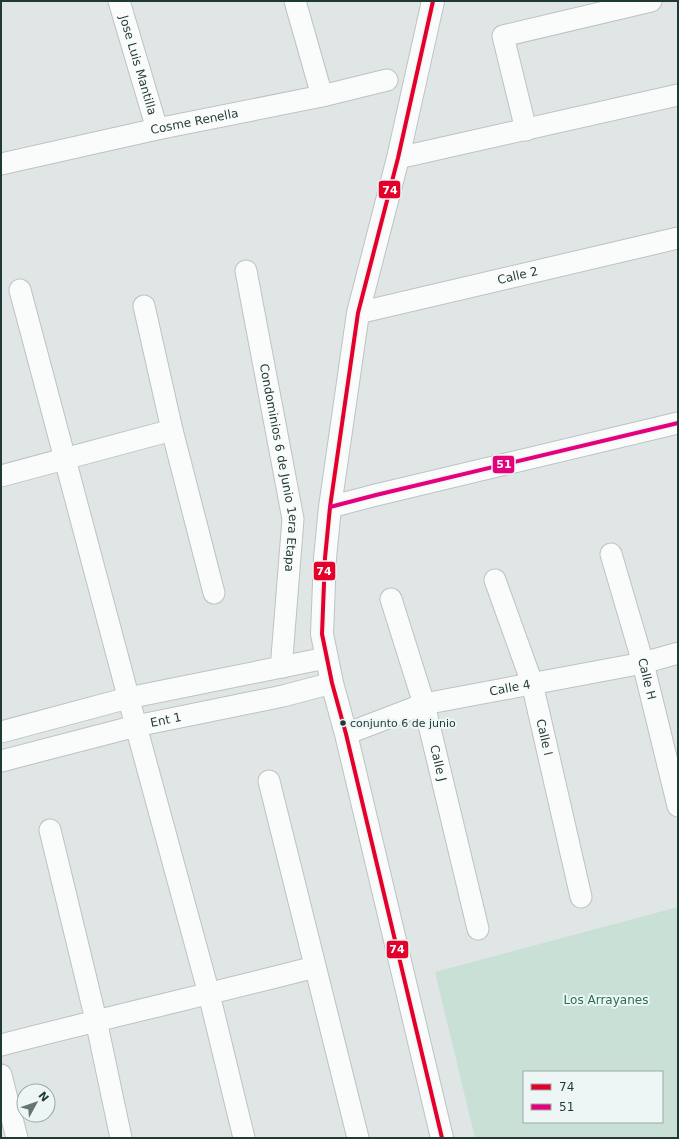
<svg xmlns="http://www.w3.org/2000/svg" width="679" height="1139" viewBox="0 0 679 1139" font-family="'DejaVu Sans',sans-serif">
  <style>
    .green { fill: #c8e0d5; fill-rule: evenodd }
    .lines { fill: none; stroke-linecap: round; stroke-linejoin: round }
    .street-casing { stroke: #bdc3c2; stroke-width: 23 }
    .secondary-casing { stroke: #bcc4c3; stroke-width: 24 }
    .street { stroke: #fafbfb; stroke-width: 21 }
    .secondary { stroke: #fafbfb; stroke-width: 22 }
    .bus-1-casing { stroke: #edf6f4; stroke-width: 7 }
    .bus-2-casing { stroke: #edf6f4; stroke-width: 7 }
    .bus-1 { stroke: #e4002b; stroke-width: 4 }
    .bus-2 { stroke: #e5007d; stroke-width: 4 }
    .bus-dot { fill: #1f3937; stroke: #edf6f4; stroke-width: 1.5 }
    .labels { text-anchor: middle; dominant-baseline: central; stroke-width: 4; stroke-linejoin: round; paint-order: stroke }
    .bus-label { font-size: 11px; fill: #1f3937; stroke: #edf6f4; text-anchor: start }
    .street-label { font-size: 12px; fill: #1f3937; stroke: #edf6f4 }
    .park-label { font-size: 12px; fill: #287054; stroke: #edf6f4 }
    .line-badge { stroke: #edf6f4; stroke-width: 1.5 }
    .badge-label { font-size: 11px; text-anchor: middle; font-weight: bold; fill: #fff }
  </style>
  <rect width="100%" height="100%" fill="#e0e6e5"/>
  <path class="green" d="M678,907V1138H475L435,972ZM524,1072H662V1122H524Z"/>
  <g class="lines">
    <defs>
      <g id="street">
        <path id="s1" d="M119,1L157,129"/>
        <path d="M295,1L322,96"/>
        <path d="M526,130L503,36L651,1"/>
        <path d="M398,158L678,95"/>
        <path id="s2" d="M1,164L157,129L322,96L387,80"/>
        <path id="s3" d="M246,271L293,519L282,657L283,667"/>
        <path d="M20,290L136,726L209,994L244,1138"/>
        <path d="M144,306L172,430L214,593"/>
        <path id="s4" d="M358,313L678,238"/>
        <path d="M1,476L172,430"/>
        <path d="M330,507L376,495L678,423"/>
        <path id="s5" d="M611,554L643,663L678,806"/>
        <path id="s6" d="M495,580L532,683L581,897"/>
        <path id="s7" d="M391,599L424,704L478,929"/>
        <path d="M1,732L128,698L326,658"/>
        <path id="s8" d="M346,734L424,704L643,663L678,653"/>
        <path id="s9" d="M1,761L136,726L283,696L332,683"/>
        <path d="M269,781L358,1138"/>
        <path d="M50,830L96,1020L121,1138"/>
        <path d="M1,1045C105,1018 210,994 315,967"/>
        <path d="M1,1075L17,1138"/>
      </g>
      <path id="secondary" d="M433,1L398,158L358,313L330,507L325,558L322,634L332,683L346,734L442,1138"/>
    </defs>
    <use href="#street" class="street-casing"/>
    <use href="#secondary" class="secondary-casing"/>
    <use href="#street" class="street"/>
    <use href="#secondary" class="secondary"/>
    <defs>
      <path id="bus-1" d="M433,1L398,158L358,313L330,507L325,558L322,634L332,683L346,734L442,1138"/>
      <path id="bus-2" d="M330,507L376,495L678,423"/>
    </defs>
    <use href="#bus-1" class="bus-1-casing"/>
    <use href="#bus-2" class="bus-2-casing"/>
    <use href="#bus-1" class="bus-1"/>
    <use href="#bus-2" class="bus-2"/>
  </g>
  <circle class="bus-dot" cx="343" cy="723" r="3.5"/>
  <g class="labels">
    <g class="bus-label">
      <text x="350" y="723">conjunto 6 de junio</text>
    </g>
    <g class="street-label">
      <text stroke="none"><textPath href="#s1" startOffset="67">Jose Luis Mantilla</textPath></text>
      <text stroke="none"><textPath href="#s2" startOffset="198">Cosme Renella</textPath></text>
      <text stroke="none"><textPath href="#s4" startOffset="164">Calle 2</textPath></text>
      <text stroke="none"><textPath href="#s3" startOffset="200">Condominios 6 de Junio 1era Etapa</textPath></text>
      <text stroke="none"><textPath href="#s5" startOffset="130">Calle H</textPath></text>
      <text stroke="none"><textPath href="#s8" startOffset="171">Calle 4</textPath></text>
      <text stroke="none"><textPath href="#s9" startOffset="170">Ent 1</textPath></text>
      <text stroke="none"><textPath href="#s6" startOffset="165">Calle I</textPath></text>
      <text stroke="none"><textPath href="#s7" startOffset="171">Calle J</textPath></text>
    </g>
    <g class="park-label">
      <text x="606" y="1000">Los Arrayanes</text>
    </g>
  </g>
  <g class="line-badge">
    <rect x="378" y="180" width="23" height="19" rx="4" fill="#e4002b"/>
    <rect x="492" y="455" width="23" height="19" rx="4" fill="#e5007d"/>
    <rect x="313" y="561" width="23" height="20" rx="4" fill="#e4002b"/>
    <rect x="386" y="940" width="23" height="19" rx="4" fill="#e4002b"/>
  </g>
  <g class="badge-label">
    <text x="390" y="194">74</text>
    <text x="504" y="468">51</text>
    <text x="324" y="575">74</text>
    <text x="397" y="953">74</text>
  </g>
  <rect width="679" height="1139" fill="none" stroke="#1f3937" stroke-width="4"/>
  <rect x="523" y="1071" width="140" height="52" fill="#edf6f4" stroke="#9baaa8"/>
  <rect x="531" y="1084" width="20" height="6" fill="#e4002b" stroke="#9baaa8"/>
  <text x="559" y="1091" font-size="12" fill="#1f3937">74</text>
  <rect x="531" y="1104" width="20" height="6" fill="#e5007d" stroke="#9baaa8"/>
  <text x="559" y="1111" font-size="12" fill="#1f3937">51</text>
  <g transform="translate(36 1103) rotate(50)"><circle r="19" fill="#edf6f4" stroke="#9baaa8"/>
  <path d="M0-3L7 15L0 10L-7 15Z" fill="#637674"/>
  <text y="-6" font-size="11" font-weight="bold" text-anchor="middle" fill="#1f3937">N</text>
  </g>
</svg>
